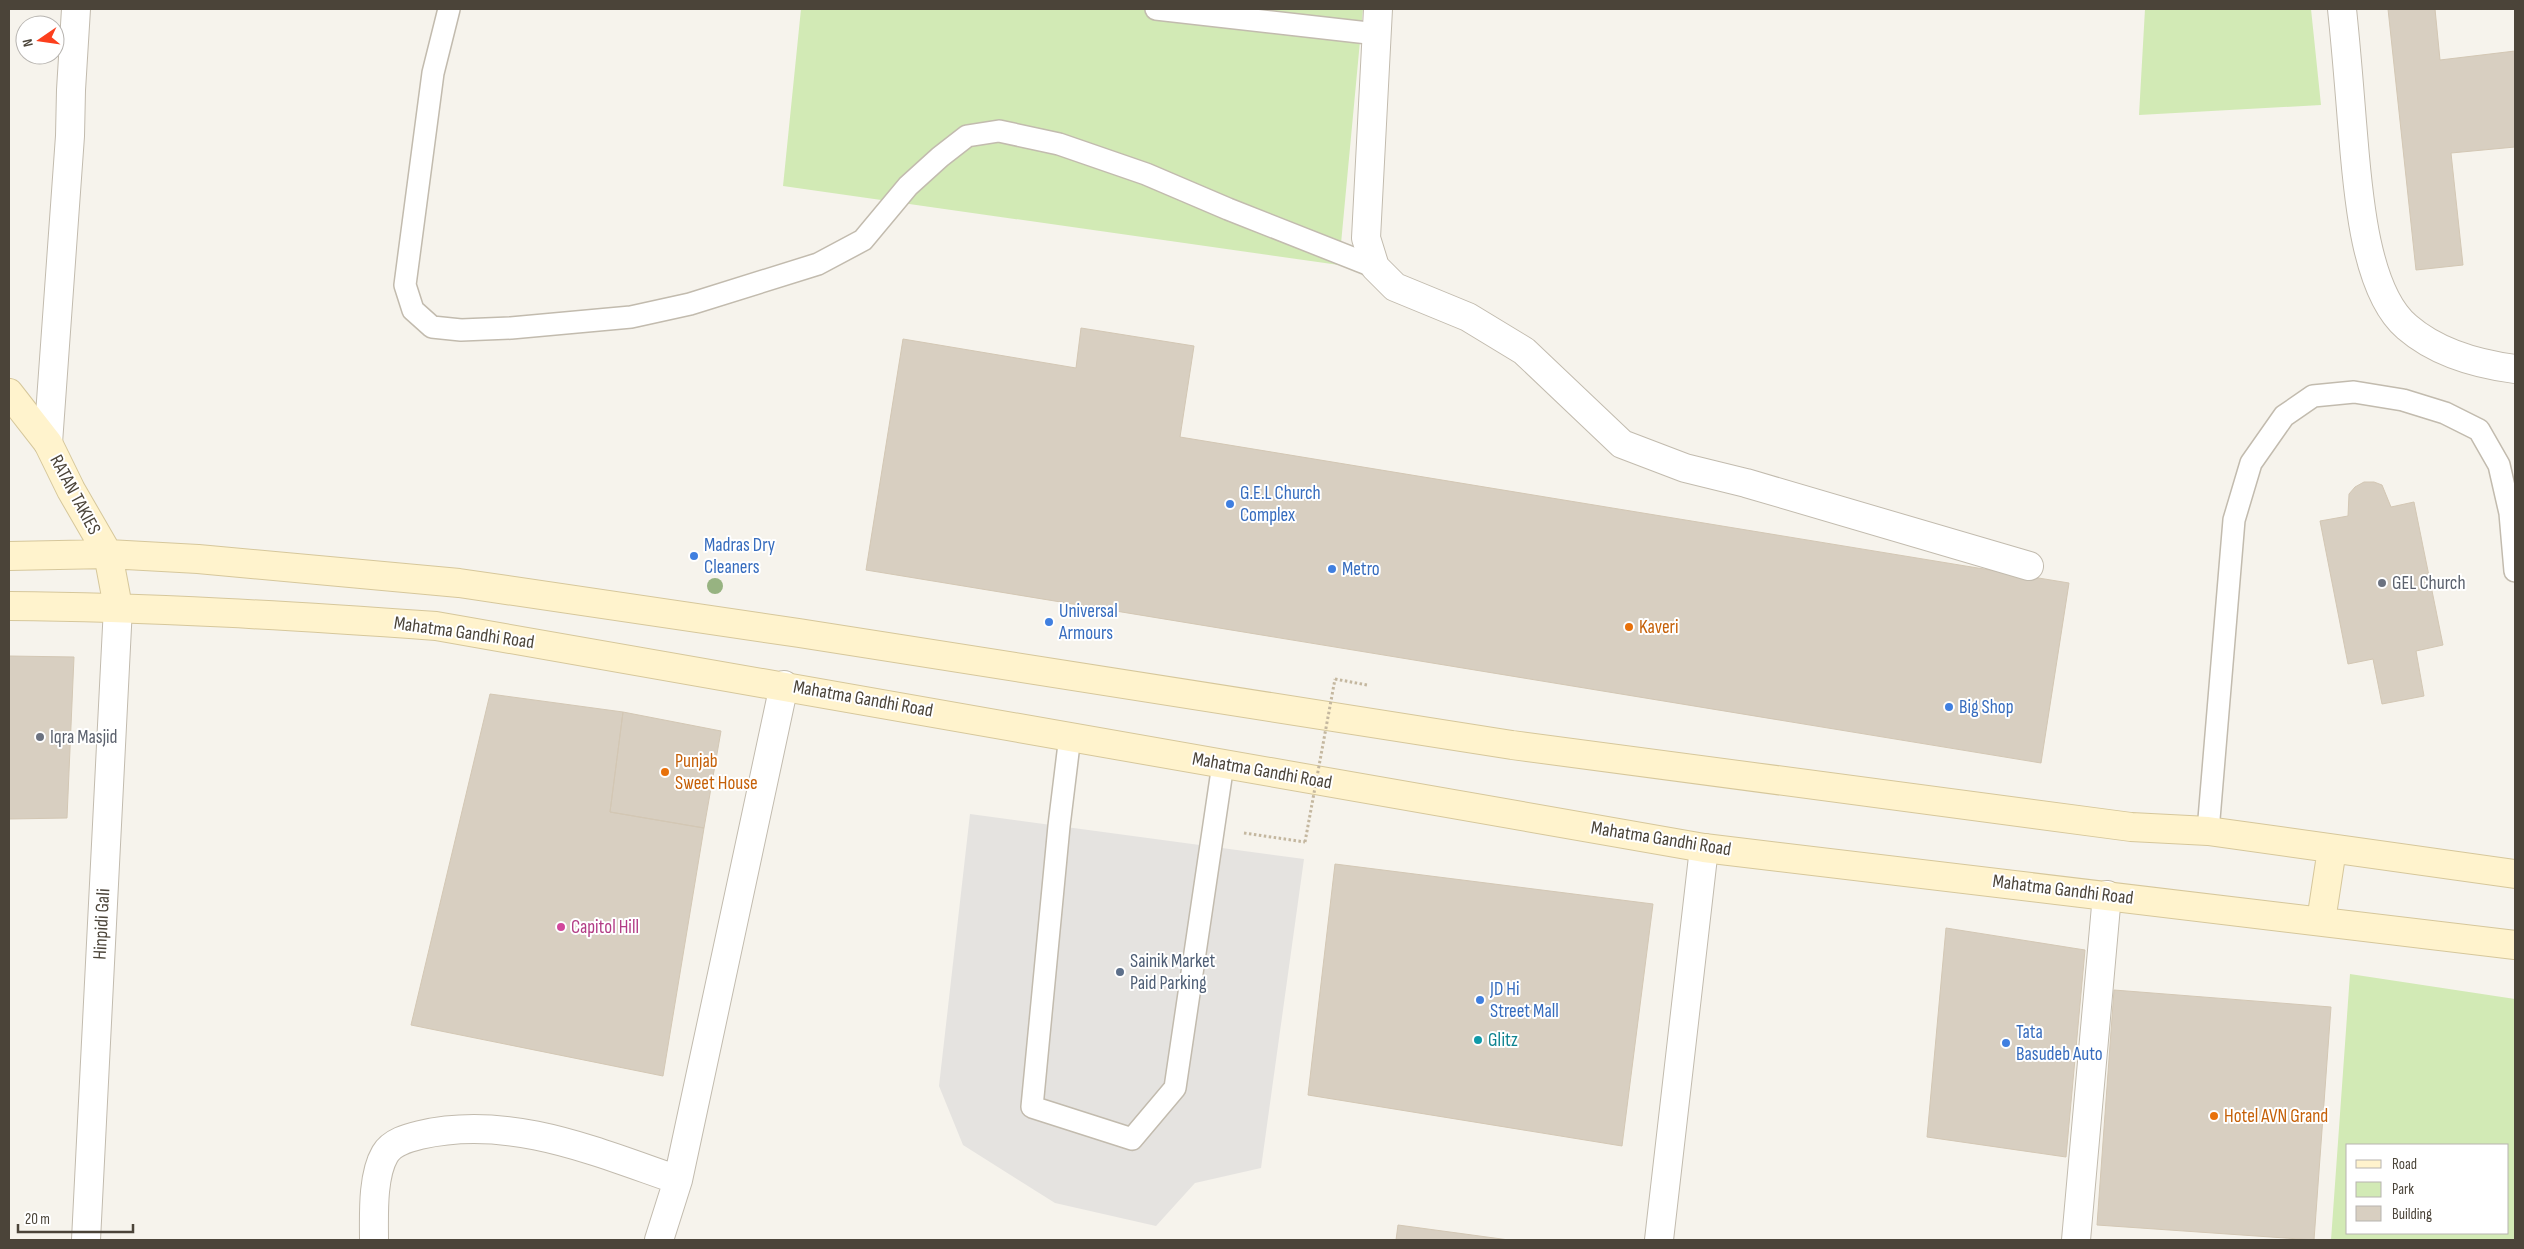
<svg xmlns="http://www.w3.org/2000/svg" width="2524" height="1249" viewBox="0 0 2524 1249" font-family="'Sofia Sans Condensed',sans-serif">
  <style>
    .green { fill: #d2eab5; fill-rule: evenodd }
    .parking { fill: #e5e3e0 }
    .building { fill: #d8cfc1; stroke: #d3c7b4 }
    .lines { fill: none; stroke-linecap: round; stroke-linejoin: round }
    .lane-casing { stroke: #c2bbae; stroke-width: 24 }
    .street-casing { stroke: #c2bbae; stroke-width: 30 }
    .secondary-casing { stroke: #d6c79b; stroke-width: 30 }
    .path { stroke: #c4b79f; stroke-width: 3; stroke-dasharray: 2.5 2.5; stroke-linecap: butt }
    .lane { stroke: #fff; stroke-width: 21 }
    .street { stroke: #fff; stroke-width: 28 }
    .secondary { stroke: #fff3cd; stroke-width: 28 }
    .path-bridge { stroke: #c4b79f; stroke-width: 3; stroke-dasharray: 2.5 2.5; stroke-linecap: butt }
    .tree { fill: #97b381 }
    .shop-dot { fill: #3f7fe0; stroke: #fff; stroke-width: 2 }
    .worship-dot { fill: #6b7280; stroke: #fff; stroke-width: 2 }
    .food-dot { fill: #e8710a; stroke: #fff; stroke-width: 2 }
    .hotel-dot { fill: #d1479c; stroke: #fff; stroke-width: 2 }
    .service-dot { fill: #5c6f8a; stroke: #fff; stroke-width: 2 }
    .culture-dot { fill: #0f9aa8; stroke: #fff; stroke-width: 2 }
    .labels { text-anchor: middle; dominant-baseline: central; stroke-width: 4; stroke-linejoin: round; paint-order: stroke }
    .shop-label { font-size: 19px; fill: #366cbe; stroke: #fff; text-anchor: start }
    .street-label { font-size: 19px; fill: #4b4439; stroke: #fff }
    .worship-label { font-size: 19px; fill: #5b616d; stroke: #fff; text-anchor: start }
    .food-label { font-size: 19px; fill: #c56008; stroke: #fff; text-anchor: start }
    .hotel-label { font-size: 19px; fill: #b23c85; stroke: #fff; text-anchor: start }
    .service-label { font-size: 19px; fill: #4e5e75; stroke: #fff; text-anchor: start }
    .culture-label { font-size: 19px; fill: #0d838f; stroke: #fff; text-anchor: start }
  </style>
  <rect width="100%" height="100%" fill="#f6f3ec"/>
  <path class="green" d="M801,9H1363L1339,265L783,186Z
    M2145,9H2311L2321,105L2139,115Z
    M2350,974L2515,999V1240H2331ZM2348,1145H2508V1233H2348Z"/>
  <path class="parking" d="M970,814L1304,859L1261,1168L1195,1183L1156,1226L1055,1203L963,1145L939,1086Z"/>
  <path class="building" d="M2388,9H2435L2440,60L2515,51V147L2451,153L2463,265L2416,270Z
    M1081,328L1194,346L1180,437L2069,583L2041,763L866,570L903,339L1076,368Z
    M2364,482H2374L2382,485L2391,507L2414,502L2443,645L2416,651L2424,696L2382,704L2373,659L2348,664L2320,521L2348,516L2349,494L2355,487Z
    M9,656L74,657L67,818L9,819Z
    M490,694L623,712L610,812L704,828L663,1076L411,1025Z
    M623,712L721,731L704,828L610,812Z
    M1335,864L1653,904L1622,1146L1308,1095Z
    M1946,928L2085,950L2066,1157L1927,1137Z
    M2114,990L2331,1007L2314,1240L2097,1225Z
    M1398,1225L1509,1240H1396Z"/>
  <g class="lines">
    <defs>
      <path id="lane" d="M449,9L433,73L405,285L413,310L432,327L461,330L511,328L631,317L690,304L818,264L863,240L908,186L940,157L967,136L999,131L1059,144L1146,174L1228,209L1375,267
        M1156,9L1377,34
        M1070,736L1059,826L1032,1107L1132,1139L1175,1088L1223,764
        M2208,831L2234,520L2251,463L2284,416L2313,396L2354,392L2403,400L2445,413L2479,430L2499,465L2510,513L2515,571"/>
      <path id="street" d="M1378,9L1366,238L1375,267L1395,287L1468,317L1524,351L1622,444L1685,468L1746,483L2029,566
        M2342,9C2346,47 2349,84 2352,122C2357,178 2362,289 2407,327C2437,353 2477,364 2515,369
        M48,443L70,136L71,90L76,9
        M86,1240L118,607
        M374,1240C374,1216 372,1176 385,1154C392,1142 408,1138 420,1135C510,1114 596,1152 678,1180
        M659,1240L678,1180L784,685
        M1659,1240L1704,848
        M2076,1240L2107,895"/>
      <path id="secondary" d="M9,393L48,443L71,490L108,554L118,607
        M9,556L108,554L198,559L459,583L799,633L1512,745L2131,827L2208,831L2515,874
        M9,606C152,607 293,616 436,626L1704,848L2515,945
        M2321,921L2332,849"/>
    </defs>
    <use href="#lane" class="lane-casing"/>
    <use href="#street" class="street-casing"/>
    <use href="#secondary" class="secondary-casing"/>
    <path class="path" d="M1335,679L1367,685
      M1244,833L1305,842"/>
    <use href="#lane" class="lane"/>
    <use href="#street" class="street"/>
    <use href="#secondary" class="secondary"/>
    <path class="path-bridge" d="M1305,842L1335,679"/>
  </g>
  <circle class="tree" cx="715" cy="586" r="8"/>
  <g class="shop-dot">
    <circle cx="1230" cy="504" r="5"/>
    <circle cx="694" cy="556" r="5"/>
    <circle cx="1332" cy="569" r="5"/>
    <circle cx="1049" cy="622" r="5"/>
    <circle cx="1949" cy="707" r="5"/>
    <circle cx="1480" cy="1000" r="5"/>
    <circle cx="2006" cy="1043" r="5"/>
  </g>
  <g class="worship-dot">
    <circle cx="2382" cy="583" r="5"/>
    <circle cx="40" cy="737" r="5"/>
  </g>
  <g class="food-dot">
    <circle cx="1629" cy="627" r="5"/>
    <circle cx="665" cy="772" r="5"/>
    <circle cx="2214" cy="1116" r="5"/>
  </g>
  <circle class="hotel-dot" cx="561" cy="927" r="5"/>
  <circle class="service-dot" cx="1120" cy="972" r="5"/>
  <circle class="culture-dot" cx="1478" cy="1040" r="5"/>
  <g class="labels">
    <g class="shop-label">
      <text x="1240" y="493">G.E.L Church<tspan x="1240" dy="22">Complex</tspan></text>
      <text x="704" y="545">Madras Dry<tspan x="704" dy="22">Cleaners</tspan></text>
      <text x="1342" y="569">Metro</text>
      <text x="1059" y="611">Universal<tspan x="1059" dy="22">Armours</tspan></text>
      <text x="1959" y="707">Big Shop</text>
      <text x="1490" y="989">JD Hi<tspan x="1490" dy="22">Street Mall</tspan></text>
      <text x="2016" y="1032">Tata<tspan x="2016" dy="22">Basudeb Auto</tspan></text>
    </g>
    <g class="street-label">
      <text transform="translate(75 495) rotate(62)">RATAN TAKIES</text>
      <text transform="translate(464 633) rotate(8)">Mahatma Gandhi Road</text>
      <text transform="translate(863 699) rotate(10)">Mahatma Gandhi Road</text>
      <text transform="translate(1262 771) rotate(10)">Mahatma Gandhi Road</text>
      <text transform="translate(1661 839) rotate(9)">Mahatma Gandhi Road</text>
      <text transform="translate(2063 890) rotate(7)">Mahatma Gandhi Road</text>
      <text transform="translate(102 924) rotate(-87)">Hinpidi Gali</text>
    </g>
    <g class="worship-label">
      <text x="2392" y="583">GEL Church</text>
      <text x="50" y="737">Iqra Masjid</text>
    </g>
    <g class="food-label">
      <text x="1639" y="627">Kaveri</text>
      <text x="675" y="761">Punjab<tspan x="675" dy="22">Sweet House</tspan></text>
      <text x="2224" y="1116">Hotel AVN Grand</text>
    </g>
    <g class="hotel-label">
      <text x="571" y="927">Capitol Hill</text>
    </g>
    <g class="service-label">
      <text x="1130" y="961">Sainik Market<tspan x="1130" dy="22">Paid Parking</tspan></text>
    </g>
    <g class="culture-label">
      <text x="1488" y="1040">Glitz</text>
    </g>
  </g>
  <rect width="2524" height="1249" fill="none" stroke="#4b4439" stroke-width="20"/>
  <rect x="2346" y="1144" width="162" height="90" fill="#ffffff" stroke="#b7b4b0"/>
  <rect x="2356" y="1160" width="25" height="8" fill="#fff3cd" stroke="#b7b4b0"/>
  <text x="2392" y="1169" font-size="15" fill="#4b4439">Road</text>
  <rect x="2356" y="1182" width="25" height="15" fill="#d2eab5" stroke="#b7b4b0"/>
  <text x="2392" y="1194" font-size="15" fill="#4b4439">Park</text>
  <rect x="2356" y="1206" width="25" height="15" fill="#d8cfc1" stroke="#b7b4b0"/>
  <text x="2392" y="1219" font-size="15" fill="#4b4439">Building</text>
  <g transform="translate(40 40) rotate(257)"><circle r="24" fill="#ffffff" stroke="#b7b4b0"/>
  <path d="M0-4L9 19L0 12L-9 19Z" fill="#fc3f1d"/>
  <text y="-8" font-size="14" font-weight="bold" text-anchor="middle" fill="#4b4439">N</text>
  </g>
  <path d="M18 1224v8h115v-8" fill="none" stroke="#4b4439" stroke-width="2.5"/>
  <text x="25" y="1224" font-size="15" fill="#4b4439" stroke="#ffffff" stroke-width="4" paint-order="stroke">20 m</text>
</svg>
